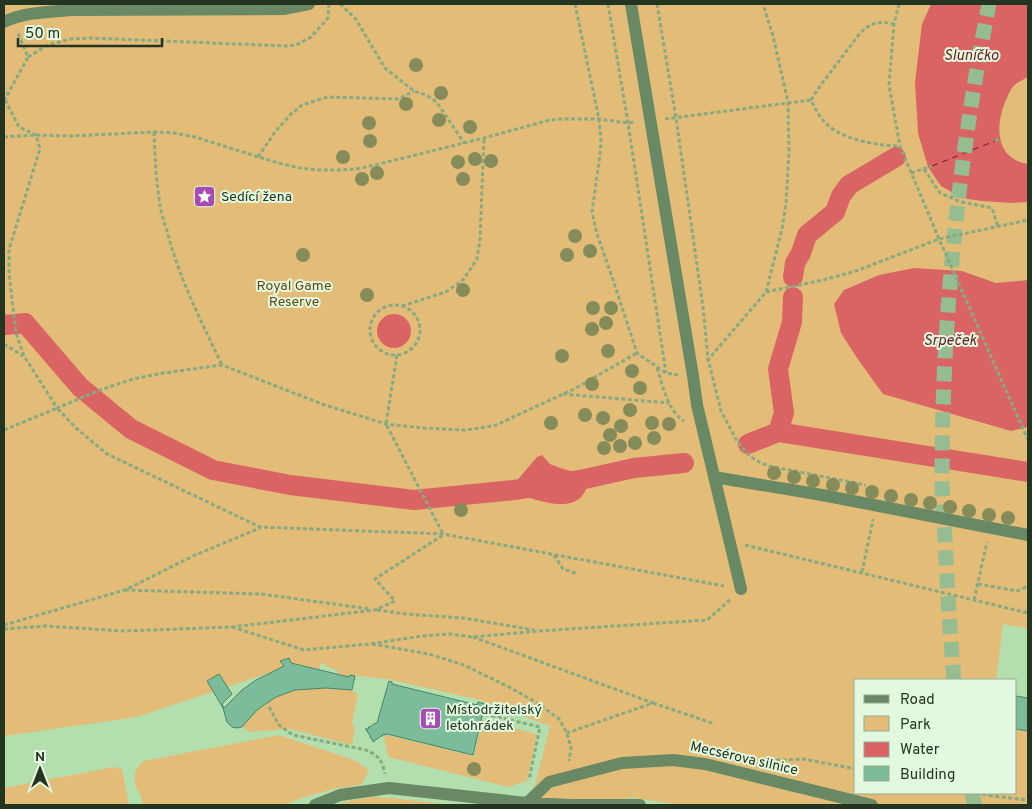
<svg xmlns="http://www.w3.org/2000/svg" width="1032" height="809" viewBox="0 0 1032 809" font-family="Overpass,sans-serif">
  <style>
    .green { fill: #e3bd78; fill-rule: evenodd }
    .water { fill: #da6364 }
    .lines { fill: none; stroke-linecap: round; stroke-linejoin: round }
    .canal { stroke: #da6364; stroke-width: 20 }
    .ferry { stroke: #681c20; stroke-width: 1; stroke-dasharray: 6 5; stroke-linecap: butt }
    .building { fill: #7cbc9b; stroke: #478567 }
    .highway-tunnel { stroke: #96bc91; stroke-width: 15; stroke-dasharray: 15 8; stroke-linecap: butt }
    .path { stroke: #87aa82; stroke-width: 3; stroke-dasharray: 4 2.5; stroke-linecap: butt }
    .minor { stroke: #688963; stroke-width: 12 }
    .tree { fill: #858c5a }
    .labels { text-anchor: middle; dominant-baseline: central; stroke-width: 4; stroke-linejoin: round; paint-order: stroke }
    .poi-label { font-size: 14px; fill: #233420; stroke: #e3f9df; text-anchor: start }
    .park-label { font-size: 14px; fill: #604817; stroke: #e3f9df }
    .street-label { font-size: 14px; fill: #233420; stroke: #e3f9df }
    .water-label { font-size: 15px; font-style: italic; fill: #681c20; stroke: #e3f9df }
  </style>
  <rect width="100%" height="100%" fill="#b3dead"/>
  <path class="green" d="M4,4H931L922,24L924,152L928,167L941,186L1011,203L1028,202V280L996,283L962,271L879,275L844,290L834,304L1010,431L1028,427V629L1003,624L996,680H856V793H1016V729L1028,731V805H681L633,798L530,805L550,726L480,700L387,679L350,675L349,677L337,673V670L325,666V664L321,663L319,669L296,664L137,717L4,736ZM546,459C554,470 572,472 584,475L508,491L521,475Z
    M1028,77V164C994,159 995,123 1007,98C1008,95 1010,91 1012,88C1015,83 1023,80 1028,77Z
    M326,688L352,690L358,695L352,723L355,728L352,745L290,729L251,732L242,727C255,709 273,695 295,690C305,688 316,688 326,688Z
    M482,720L537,734L527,781L508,787L388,757L384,737L387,735L474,756Z
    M279,735L354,760L369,770L362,784C352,787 343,787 334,789C317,793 300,798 285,805H143L140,794L136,787L134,778L136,770L143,761Z
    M114,767L122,769L129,805H4V788Z
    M372,797L391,798L453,805H334L353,800Z"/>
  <path class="water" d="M931,4H1028V77C1023,80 1015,83 1012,88C1010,91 1008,95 1007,98C995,123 994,159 1028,164V202L1011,203L982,201L968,199L957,195L941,186L928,167L918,133L915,82L922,24Z
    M914,268L962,271L996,283L1028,280V427L1011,431L883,394L857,358L841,333L834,304L844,290L879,275Z
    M377 331a17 17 0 1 1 34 0a17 17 0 1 1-34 0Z
    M542,455L550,464L560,468L584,475L589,484C586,488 584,495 580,498C564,513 526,496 508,491L537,457Z"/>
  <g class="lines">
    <path class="canal" d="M793,277L795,263L801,253L807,235L835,212L841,196L849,185L896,157
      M4,324L6,325L25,323L80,387L131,429L213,470L290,485L414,500L514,490L580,480L634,468L684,463
      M778,432L784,413L778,369L792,322L793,297
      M748,444L778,432L1028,472"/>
    <path class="ferry" d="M932,166L995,141"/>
  </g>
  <path class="building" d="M289,658L291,663L349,677L350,675L355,676L352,690L326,688L295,690L276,697L267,703L257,710L242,727H241L237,728L232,727L227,722L223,708L207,681L219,674L232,694L222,704L224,708L242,690L256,680L284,666L280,661Z
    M389,681L392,682V684L477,705L478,702L486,704L481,720L473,755L387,734L384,735V734L382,735L383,736H381L373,742V740L372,739H371L369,733H368L367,730H366L365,729H367L369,728L368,727H370L375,723L376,724L377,723Z
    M1016,696L1028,698V731L1016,729Z"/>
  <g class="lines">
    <path class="highway-tunnel" d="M954,680C950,632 947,585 945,537C944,518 942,499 942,480C942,320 958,161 989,4
      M972,793L975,805"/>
    <path class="path" d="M340,4L355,18L385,68L414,91L426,95L434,100L440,107L464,143
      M575,4L599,119L601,141L600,155L592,212L597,234L613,280L637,353L666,373L678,375
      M608,4L628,123L666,373
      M657,4L676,118L703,307L708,359L721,411L737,441L744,450L751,457L761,463L769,466L866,485
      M899,4L894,24L889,85L900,146L939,239L1028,440
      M28,57L48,45L71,39L90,38L287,46L296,45L311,37L328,18L329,4
      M5,100L19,127L36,135L40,149L9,249V273L16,333L24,356L57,408L100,390L133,379L163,373L222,365L322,404L386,424L422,428L465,430L481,428L496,425L574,389L637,353
      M811,100L820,86L861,32C872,22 879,21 894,24
      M4,101L28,57L17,31
      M665,119L811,100C816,110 820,119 829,126C845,140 879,146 900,146
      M154,132C155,157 156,181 160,205C161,213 164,222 167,231C179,278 201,321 222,365
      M4,137L36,135L71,136L154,132L174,133L195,137L278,163L300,168L317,170H339L356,169L375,165L484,138L546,121L557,119H599L628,123L636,122
      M995,141L999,139
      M258,157L275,132L291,114L302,105L328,97L398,99L414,91
      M924,169L940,193L961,202L992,208L998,227
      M911,173L932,166
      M766,292L823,280L856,271L939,239L1028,220
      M370 330a25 25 0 1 1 50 0a25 25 0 1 1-50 0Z
      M402,306L446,292L463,280L477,259L480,239L484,138
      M4,344L23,356
      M397,355L386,424L443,534
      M707,361L766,292L782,229L786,203L789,152L788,102L773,36L763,4
      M657,368C663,386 667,410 684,421
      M563,394L669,403
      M4,430L57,408L76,428L107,454L260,527L443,534L724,586
      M745,545L1028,613
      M554,555L563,569L578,574
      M862,572L873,519
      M978,584L1017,591L1028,586
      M125,590L261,594L370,609
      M974,600L987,542
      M377,610L406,614L463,618L534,630
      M4,625L125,590L195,555L260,528
      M232,627L304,650L369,644L422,636L450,634L472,637L539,631L707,620L731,599
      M4,629L46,626L123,631L232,627L375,610L395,601L375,579L443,535
      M473,637L653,703L567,733
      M372,644L429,654L464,665L509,687L539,704L559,719L567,733L571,748L569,761
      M653,703L715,724
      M269,707L279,725L293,735L366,750C379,756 382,760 385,774
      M485,714L540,727L529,780
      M763,761L803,759L856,769
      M976,793L993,796L1028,800"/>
    <path class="minor" d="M631,4L693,376L697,405L741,589
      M4,22C24,12 49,12 71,10L283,9L309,4
      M714,477L822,495L1028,535
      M527,803L549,782L622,763L673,760L705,764L872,805
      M315,805L340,795L389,788L527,803L572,805H640"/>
  </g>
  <g class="tree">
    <circle cx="416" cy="65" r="7"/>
    <circle cx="441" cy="93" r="7"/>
    <circle cx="406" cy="104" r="7"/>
    <circle cx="439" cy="120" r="7"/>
    <circle cx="369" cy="123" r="7"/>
    <circle cx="470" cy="127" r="7"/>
    <circle cx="370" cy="141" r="7"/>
    <circle cx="343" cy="157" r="7"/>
    <circle cx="475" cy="159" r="7"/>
    <circle cx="491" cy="161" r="7"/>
    <circle cx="458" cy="162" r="7"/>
    <circle cx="377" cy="173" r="7"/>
    <circle cx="362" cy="179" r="7"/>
    <circle cx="463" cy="179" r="7"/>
    <circle cx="575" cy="236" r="7"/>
    <circle cx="590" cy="251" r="7"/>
    <circle cx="303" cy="255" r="7"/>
    <circle cx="567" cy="255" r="7"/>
    <circle cx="463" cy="290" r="7"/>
    <circle cx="367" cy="295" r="7"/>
    <circle cx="593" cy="308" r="7"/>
    <circle cx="611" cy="308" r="7"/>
    <circle cx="606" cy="323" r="7"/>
    <circle cx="592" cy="329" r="7"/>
    <circle cx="608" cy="351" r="7"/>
    <circle cx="562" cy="356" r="7"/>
    <circle cx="632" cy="371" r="7"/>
    <circle cx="592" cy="384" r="7"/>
    <circle cx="640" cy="388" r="7"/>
    <circle cx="630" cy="410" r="7"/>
    <circle cx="585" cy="415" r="7"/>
    <circle cx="603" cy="418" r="7"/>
    <circle cx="551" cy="423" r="7"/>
    <circle cx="652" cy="423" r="7"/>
    <circle cx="669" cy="424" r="7"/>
    <circle cx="621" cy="426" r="7"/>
    <circle cx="610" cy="435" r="7"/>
    <circle cx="654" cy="438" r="7"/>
    <circle cx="635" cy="443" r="7"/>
    <circle cx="620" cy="446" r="7"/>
    <circle cx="604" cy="448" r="7"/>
    <circle cx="774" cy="473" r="7"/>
    <circle cx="794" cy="477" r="7"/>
    <circle cx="813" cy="481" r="7"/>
    <circle cx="833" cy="485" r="7"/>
    <circle cx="852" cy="488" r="7"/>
    <circle cx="872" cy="492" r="7"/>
    <circle cx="891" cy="496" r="7"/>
    <circle cx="911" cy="500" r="7"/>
    <circle cx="930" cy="503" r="7"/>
    <circle cx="950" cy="507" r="7"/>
    <circle cx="461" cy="510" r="7"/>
    <circle cx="969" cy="511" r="7"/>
    <circle cx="989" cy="515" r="7"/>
    <circle cx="1008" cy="518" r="7"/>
    <circle cx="474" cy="769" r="7"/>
  </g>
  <defs>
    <symbol id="sight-square" viewBox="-11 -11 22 22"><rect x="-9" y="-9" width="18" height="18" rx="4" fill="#a74cb7" stroke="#e3f9df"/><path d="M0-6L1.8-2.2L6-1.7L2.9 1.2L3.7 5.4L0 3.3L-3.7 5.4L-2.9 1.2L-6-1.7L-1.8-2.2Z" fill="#fff"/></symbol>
    <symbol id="building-square" viewBox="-11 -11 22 22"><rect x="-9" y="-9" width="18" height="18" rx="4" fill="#a74cb7" stroke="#e3f9df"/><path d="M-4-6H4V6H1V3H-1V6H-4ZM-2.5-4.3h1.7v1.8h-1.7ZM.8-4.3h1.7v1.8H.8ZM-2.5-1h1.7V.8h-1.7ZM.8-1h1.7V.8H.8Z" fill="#fff"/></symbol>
  </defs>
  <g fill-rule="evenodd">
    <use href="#sight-square" x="192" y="184" width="25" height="25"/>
    <use href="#building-square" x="418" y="706" width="25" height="25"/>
  </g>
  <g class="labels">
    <g class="poi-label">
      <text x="221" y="197">Sedící žena</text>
      <text x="446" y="710">Místodržitelský<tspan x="446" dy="16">letohrádek</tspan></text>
    </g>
    <g class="park-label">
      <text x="294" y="286">Royal Game<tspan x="294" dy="16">Reserve</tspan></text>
    </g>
    <g class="street-label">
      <text transform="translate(744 759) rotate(13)">Mecsérova silnice</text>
    </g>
    <g class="water-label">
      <text x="971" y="56">Sluníčko</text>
      <text x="950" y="341">Srpeček</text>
    </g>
  </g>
  <rect width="1032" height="809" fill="none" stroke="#233420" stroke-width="10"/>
  <rect x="854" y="679" width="162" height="115" fill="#e3f9df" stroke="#96aa93"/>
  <rect x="864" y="695" width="25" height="8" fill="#688963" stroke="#96aa93"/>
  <text x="900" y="704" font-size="15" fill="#233420">Road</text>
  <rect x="864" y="716" width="25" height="15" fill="#e3bd78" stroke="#96aa93"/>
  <text x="900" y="729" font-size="15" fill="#233420">Park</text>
  <rect x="864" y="742" width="25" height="15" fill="#da6364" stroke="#96aa93"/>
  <text x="900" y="754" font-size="15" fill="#233420">Water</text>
  <rect x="864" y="766" width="25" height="15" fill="#7cbc9b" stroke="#96aa93"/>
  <text x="900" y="779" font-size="15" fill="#233420">Building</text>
  <g transform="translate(40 769)" stroke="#e3f9df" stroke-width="4" paint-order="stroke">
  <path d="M0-4L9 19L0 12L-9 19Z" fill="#233420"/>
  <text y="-8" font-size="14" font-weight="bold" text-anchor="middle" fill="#233420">N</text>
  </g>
  <path d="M18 38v8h144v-8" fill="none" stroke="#233420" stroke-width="2.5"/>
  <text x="25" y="38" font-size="15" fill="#233420" stroke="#e3f9df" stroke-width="4" paint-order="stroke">50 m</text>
</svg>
